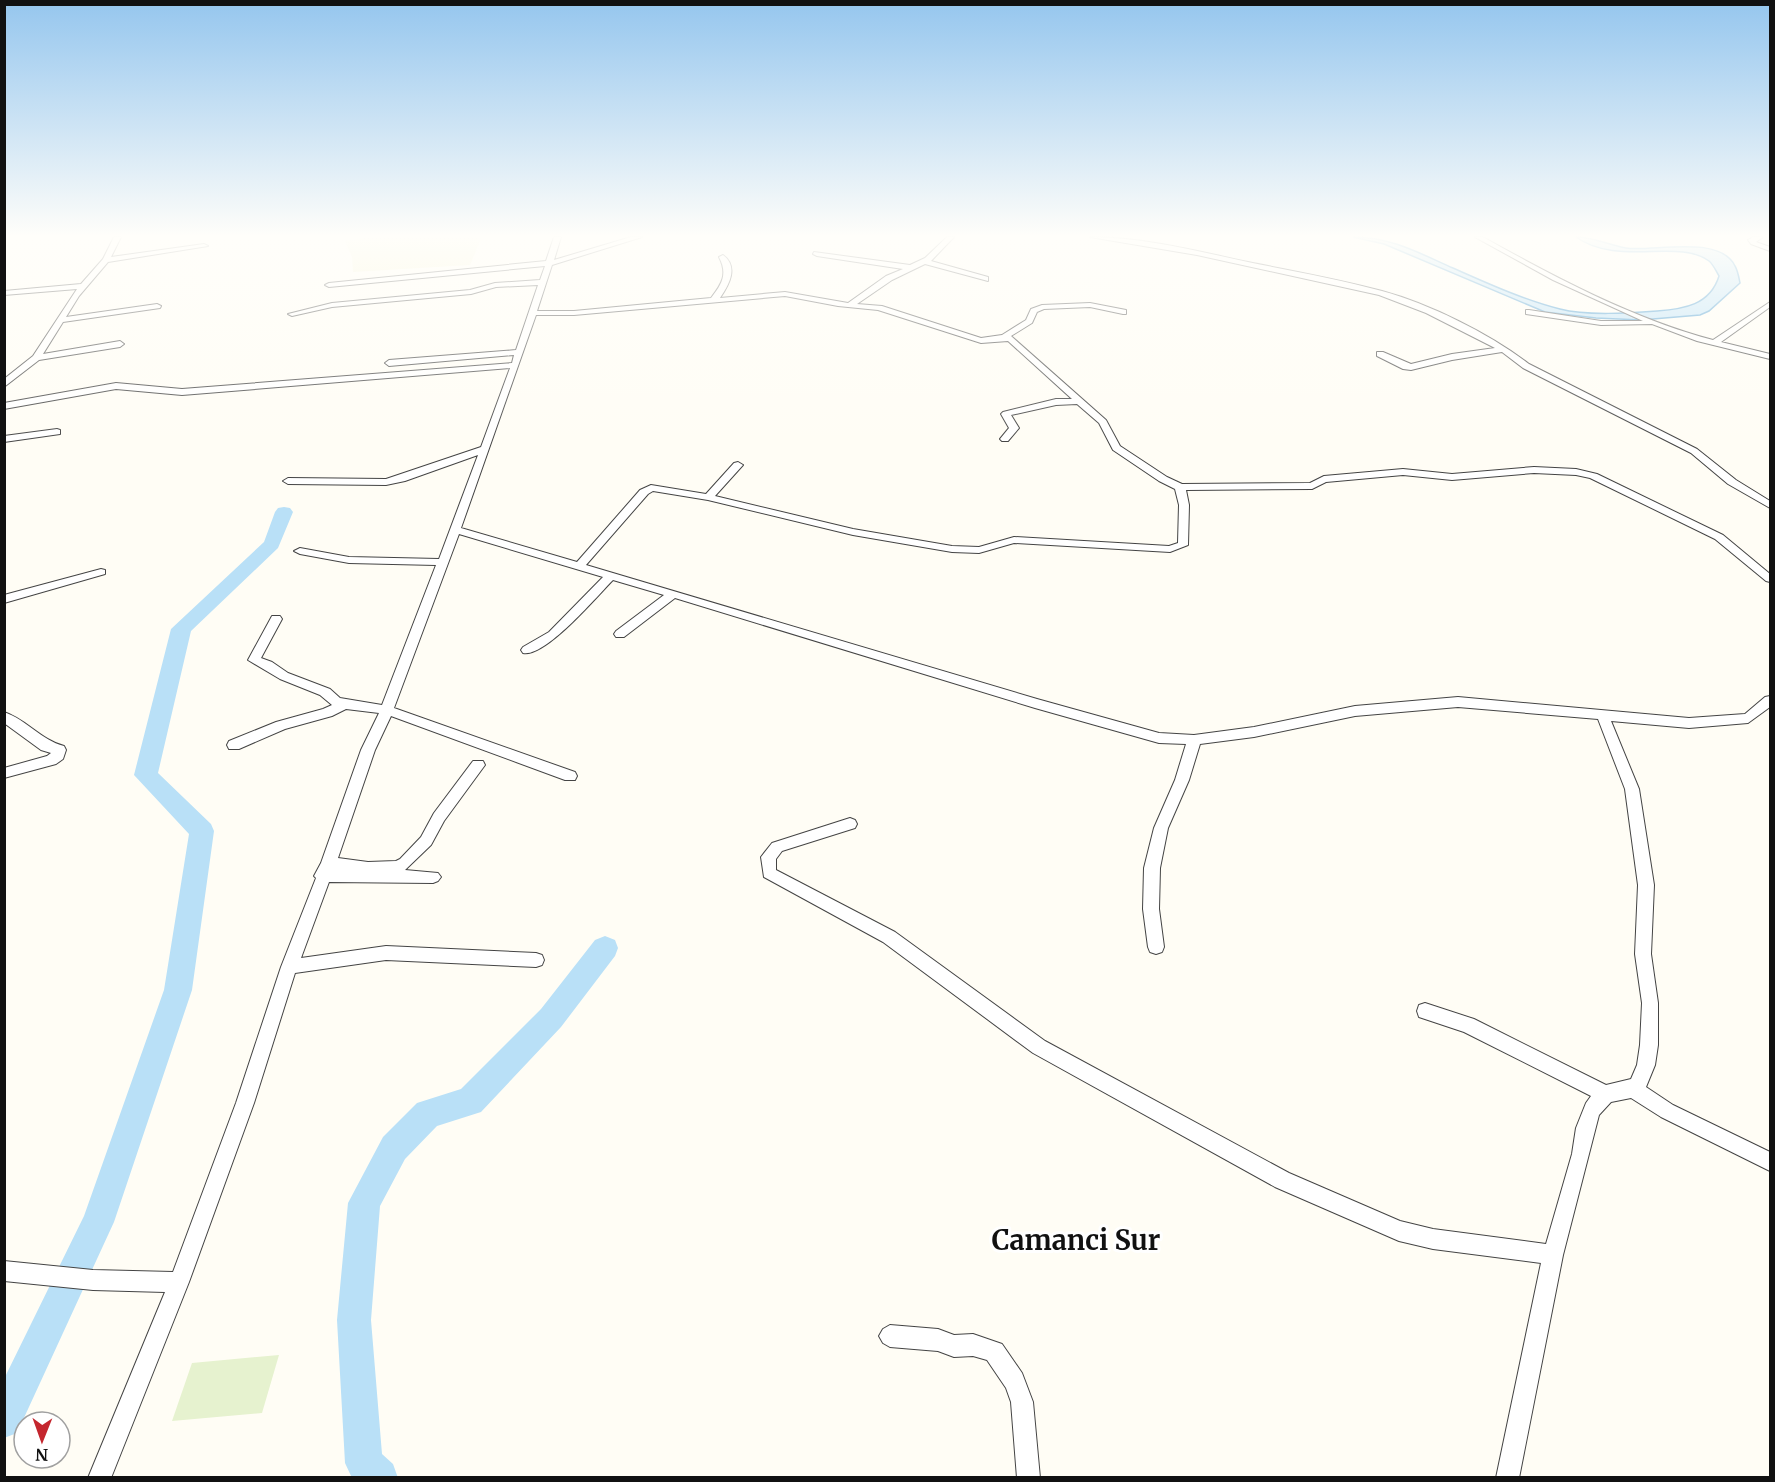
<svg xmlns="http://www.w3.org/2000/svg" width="1775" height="1482" viewBox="0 0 1775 1482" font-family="Merriweather,serif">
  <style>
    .farmland { fill: #f6f3d4 }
    .pitch { fill: #e6f2cf }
    .water { fill: #b9e0f7; stroke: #3f96cf; stroke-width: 1.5 }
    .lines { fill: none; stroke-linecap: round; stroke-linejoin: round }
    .river { fill: #b9e0f7; fill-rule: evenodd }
    .minor-casing { stroke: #444; stroke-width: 2 }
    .minor { fill: #fff; fill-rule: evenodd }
    .labels { text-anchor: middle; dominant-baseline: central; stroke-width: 6; stroke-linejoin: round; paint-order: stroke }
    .near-district-label { font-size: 27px; font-weight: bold; fill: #111; stroke: #fff }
  </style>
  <rect width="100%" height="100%" fill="#fffdf5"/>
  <path class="farmland" d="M373,237H476L481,239L470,265L353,272L352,257L345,241Z"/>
  <path class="pitch" d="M279,1355L262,1413L172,1421L192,1363Z"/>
  <path class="water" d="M1353,237C1391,237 1419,253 1453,268C1487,283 1524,300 1560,309C1587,316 1629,313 1657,311C1684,309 1710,305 1719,276C1716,271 1713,264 1709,261C1678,238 1618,267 1576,237C1594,237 1608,245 1626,248C1652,252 1720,234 1735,266C1738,271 1739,278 1740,283L1709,311L1700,315L1641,320L1596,318L1545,312L1384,244Z"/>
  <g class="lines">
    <path class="river" d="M284,507L290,508L293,512L278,548L191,631L158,773L211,824L214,831L192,990L114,1222L17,1433L4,1438V1379L84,1216L164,990L189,834L134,775L171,629L264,542L275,512L278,508Z
      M605,936L615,940L618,948L615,956L561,1027L481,1112L437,1126L405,1159L380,1206L371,1320L382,1454L393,1464L398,1478H352L345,1463L337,1320L348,1203L383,1137L417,1103L461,1089L541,1009L595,940Z"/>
    <defs>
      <path id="minor" d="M114,237H121L111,257L204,244L208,246L108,262L79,296L66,317L157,304L161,306L160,308L63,322L43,354L120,341L124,344L120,347L39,360L4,387V379L33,356L77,289L4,295V291L81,284L103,259Z
        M554,237H561L554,260L631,237H642L552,265L537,311H574L711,298C722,284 728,274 719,257L723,255C739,267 729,285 720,298L785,292L848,303L886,276L903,269L817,256L813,254L814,252L910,265L925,258L947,237H954L931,261L988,277V281L925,264L892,280L857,304L882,306L981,338L1002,335L1026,320L1031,309L1042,305L1090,303L1126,310V314H1123L1090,307L1044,309L1037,312L1032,323L1011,336L1106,420L1120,446L1167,477L1182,484L1310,483L1324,476L1403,469L1452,474L1534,467L1576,469L1597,474L1723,535L1770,574V582L1766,581L1715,539L1590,478L1576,475L1534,473L1452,480L1403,475L1326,482L1312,489L1186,490L1189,505L1188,545L1170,552L1014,543L979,553L952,552L853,535L708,500L653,491L648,494L586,565L1037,699L1159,733L1194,735L1254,727L1355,706L1458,697L1689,718L1745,714L1765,697L1770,696V707L1748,723L1689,728L1611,721L1639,789L1654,885L1651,954L1658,1003V1045L1655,1065L1646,1087L1673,1105L1770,1152V1171L1661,1117L1631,1098L1611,1102L1599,1115L1563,1255L1519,1478H1496L1541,1263L1433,1249L1399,1241L1275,1187L1033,1053L883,942L764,877L761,857L772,843L850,818L855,820L857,824L855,828L782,851L776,859V870L895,932L1045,1041L1289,1173L1400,1221L1433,1229L1546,1244L1572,1154L1576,1128L1586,1103L1591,1096L1464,1032L1419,1017L1417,1011L1419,1005L1425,1003L1474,1019L1606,1085L1631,1079L1637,1065L1640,1045L1642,1003L1635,954L1638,885L1625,789L1598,719L1458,707L1355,716L1254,737L1200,744L1189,780L1168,828L1160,868L1159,909L1164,947L1162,952L1156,954L1150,952L1148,947L1143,909L1144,868L1154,828L1175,780L1186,744L1159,743L1035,708L675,598L624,637H616L614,634L616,631L664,595L613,580C597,596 545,658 523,653L521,650L523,647L549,632L603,577L459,534L394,708L575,772L577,776L575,780H565L391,716L375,750L338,858L368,862L396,861L400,859L421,837L434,813L473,761H483L485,765L444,821L431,845L405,870L438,873L441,877L438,881L433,883L329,882L301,958L386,946L536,953L542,955L544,960L542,965L536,967L386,960L295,973L254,1103L189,1282L111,1478H88L165,1292L93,1290L4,1281V1261L93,1270L173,1272L236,1103L281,967L316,878L314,876L321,863L361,750L379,713L346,709L332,716L285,729L239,749H229L227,745L229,741L276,722L323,709L332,705L320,695L280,679L248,660L272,616H280L282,619L261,658L272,662L288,673L330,689L340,698L382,705L436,565L349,563L300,554L294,551L300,548L349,557L439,559L478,455L405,481L386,485L288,484L283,481L288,478L386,479L481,447L510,368L182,395L116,389L4,409V403L116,383L182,389L512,363L514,355L389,366L385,363L389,360L516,350L538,285L496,287L471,294L332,307L292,316L288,314L332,303L470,290L495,283L540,280L545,266L329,287L325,285L329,283L546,261ZM785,296L838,306L878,310L981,343L1008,341L1072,399H1056L1003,412L1001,414L1009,428L1000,439L1002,441H1008L1019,428L1011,415L1056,405L1077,404L1099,423L1113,450L1159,481L1175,489L1179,505L1178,543L1169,546L1014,537L979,547L952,546L853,529L715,496L743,465L738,462L734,463L706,494L651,485L640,490L577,562L461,528L536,315H574Z
        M1090,237C1142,237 1197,251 1248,262C1292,271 1338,279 1382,291C1430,304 1490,334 1529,364L1697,449L1736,480L1770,501V508L1728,484L1691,453L1523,368L1502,352L1452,360L1411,370L1403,369L1377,356V352H1383L1411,364L1452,354L1495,348L1426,313L1379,295L1197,255Z
        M1475,237H1483C1554,277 1634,319 1713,340L1770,302V307L1721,342L1770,354V359L1697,341L1652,324L1601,325L1526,314V310H1529L1601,321H1643L1553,280Z
        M1753,237H1763L1756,242L1770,247V251L1751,244L1748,240Z
        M57,429L60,430V434L4,442V436Z
        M101,569L105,570V574L4,603V595Z
        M4,712C27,720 41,740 64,746L66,750L63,759L56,764L4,778V768L47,756L51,753L41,750L4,723Z
        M890,1325L938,1329L954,1335L973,1334L1002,1344L1022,1373L1033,1402L1040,1478H1017L1011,1402L1006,1388L987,1360L973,1356L954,1357L938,1351L890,1347L883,1343L879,1336L883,1329Z"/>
    </defs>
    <use href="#minor" class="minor-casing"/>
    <use href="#minor" class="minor"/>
  </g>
  <linearGradient id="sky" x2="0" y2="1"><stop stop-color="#95c6ee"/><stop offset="0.53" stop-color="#fffefa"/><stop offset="1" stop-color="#fffefa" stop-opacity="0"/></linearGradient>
  <rect width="1775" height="445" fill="url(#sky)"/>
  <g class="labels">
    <g class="near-district-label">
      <text x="1076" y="1240">Camanci Sur</text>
    </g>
  </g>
  <rect width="1775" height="1482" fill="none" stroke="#111111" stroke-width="12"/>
  <g transform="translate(42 1440) rotate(181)"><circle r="28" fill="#ffffff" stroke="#a0a0a0" stroke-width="1.5"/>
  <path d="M0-4.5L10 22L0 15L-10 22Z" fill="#c4262e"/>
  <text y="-9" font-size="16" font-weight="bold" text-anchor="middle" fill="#111111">N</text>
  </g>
</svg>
